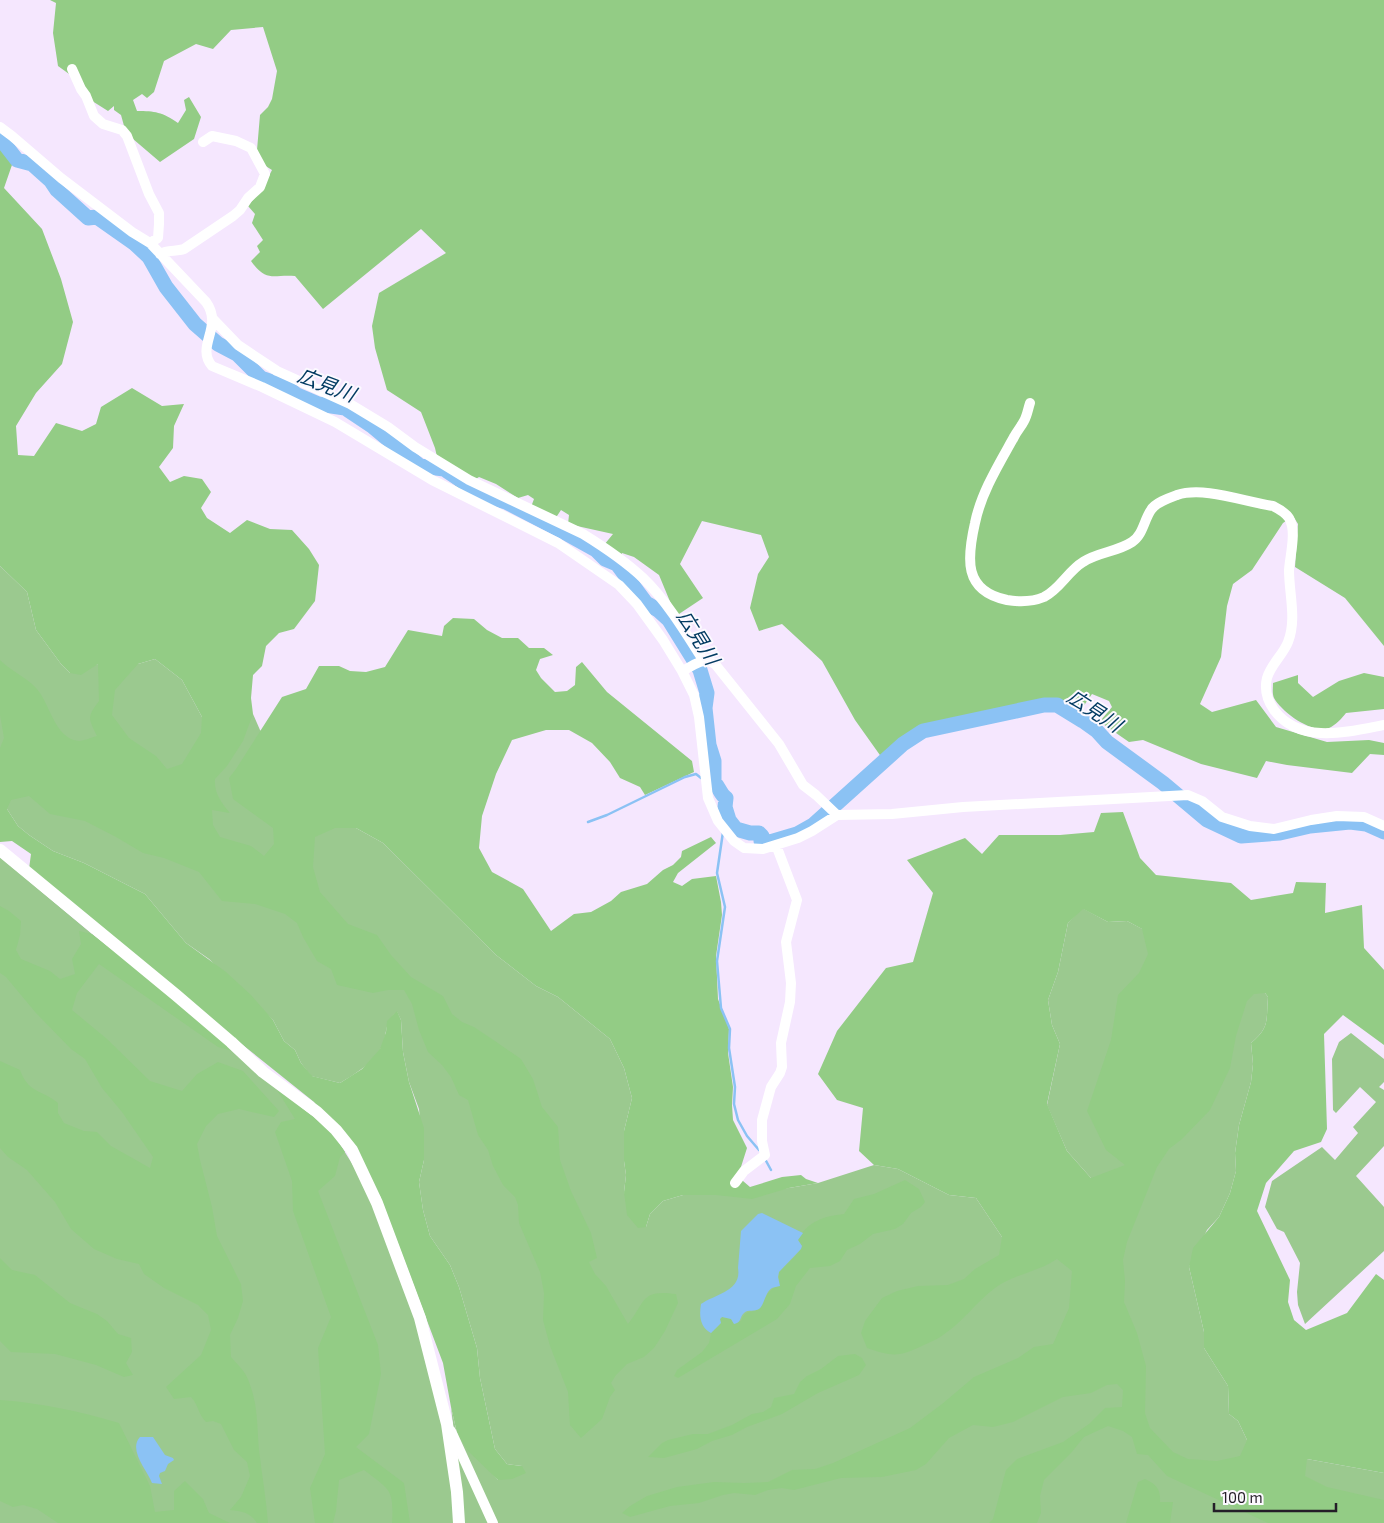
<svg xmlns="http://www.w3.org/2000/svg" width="1384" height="1523" viewBox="0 0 1384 1523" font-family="'Exo 2','Noto Sans JP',sans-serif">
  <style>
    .green { fill: #9bc98f }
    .forest { fill: #93cc85; fill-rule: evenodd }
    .water { fill: #8bc2f4 }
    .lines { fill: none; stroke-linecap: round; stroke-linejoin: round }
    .stream { stroke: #8bc2f4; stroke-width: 2.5 }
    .river { stroke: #8bc2f4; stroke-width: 15 }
    .minor { stroke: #fff; stroke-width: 10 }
    .tertiary { stroke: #fff; stroke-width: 12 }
    .labels { text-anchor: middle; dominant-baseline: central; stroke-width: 4; stroke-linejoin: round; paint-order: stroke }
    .water-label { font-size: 20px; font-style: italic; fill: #043c63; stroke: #fcf9ff }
  </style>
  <rect width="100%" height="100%" fill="#f5e7fe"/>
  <path class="green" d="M0,566L27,592L36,630L61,664L70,673L98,664H138L155,659L182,680L202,717L253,714L260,730L356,828L383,843L496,955L536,986L558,997L610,1039L624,1068L632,1098L624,1131V1161L626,1175L624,1192L646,1227L650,1214L663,1201L683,1195H716L789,1188L818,1183L874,1165L898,1169L949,1195L976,1198L1002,1237L1091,1178L1067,1151L1047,1105L1060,1044L1052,1025L1048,1000L1058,972L1068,923L1082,908L1108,922L1127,921L1265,993L1268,997C1266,1021 1270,1027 1251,1043L1253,1064L1251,1082L1239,1125L1235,1153L1236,1171L1230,1193L1219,1217L1207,1230L1189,1267L1204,1332V1348L1228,1386L1229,1414L1238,1421L1247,1440L1307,1459L1384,1473V1523H464L451,1407L457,1433L498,1480L522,1466L507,1464L495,1449L480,1378L477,1348L459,1287L450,1265L430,1236L423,1210L419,1182L424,1160L419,1109L409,1082L403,1052L401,1020L397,1012C382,1024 389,1035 380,1050C370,1065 355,1074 340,1083L311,1076L301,1063L295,1050L284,1041L273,1020L209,959L186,943L145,894L84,863L53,851L29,835L18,826L7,809L0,803Z
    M0,857L92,934L167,993L334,1135L377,1203L416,1317L445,1434L455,1523H0Z
    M1351,1033L1384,1059V1082L1379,1087L1384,1090V1146L1356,1176L1384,1207V1251L1305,1324L1298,1305L1297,1292L1300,1263L1284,1232L1277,1229L1265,1207L1272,1181L1322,1147L1335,1160L1358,1133L1353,1127L1376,1102L1360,1087L1336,1113L1333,1110L1332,1059L1339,1042Z"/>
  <path class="forest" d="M50,0H1384V646L1345,598L1295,567L1298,524L1293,516L1283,523L1252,570L1233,584L1227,606L1221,657L1200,704L1212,712L1256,700L1276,727L1327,742L1369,740L1384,743V755L1370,754L1352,773L1287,765L1266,761L1257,778L1201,764L1143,740L1129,742L1103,724L1102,719L1112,707L1109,701L1092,694L1078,714L1058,703H1045L924,727L909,735L882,758L855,720L822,661L782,624L759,631L750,608L758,574L769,557L761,535L702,521L680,564L703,598L676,616L659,575L634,557L622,553L620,558L604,545L613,534L568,524L569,515L561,510L555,519L531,507L534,499L528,495L518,498L496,484L479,477L460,489L441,474L435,448L421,412L387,390L375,348L372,326L379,293L446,253L421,229L323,309L295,276C273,274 267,283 251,261L260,252L257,246L263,240L252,223L255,214L248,206L264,186L272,170L264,165L257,150L260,115L268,107L272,99L277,71L263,27L231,30L213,49L196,44L164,61L154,92L147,98L142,94L133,100L137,111C155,111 162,112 178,123L186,110L184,100L189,97L201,117L194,139L160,162L126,133L121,115L114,110V106L108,111L89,99L83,84L58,66L53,33L56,3Z
    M0,144L13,162L4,188L42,229L61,279L73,322L62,364L36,393L16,426L18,455L34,456L56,423L82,431L96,424L101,407L132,388L162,406L184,404L174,426L173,448L159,467L170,482L184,476L202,479L211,492L201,508L207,518L230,533L247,520L270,529L292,530L309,549L319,565L315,601L294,629L279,633L266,646L262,666L253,675L251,698L253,714L243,741L227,766L215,779C214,793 221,802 230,813L212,810L213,825L220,837L251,846L264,856L274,844L273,828L233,799L229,778L236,769L282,697L306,689L319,666H339L350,671L366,672L385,667L408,630L442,636L444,626L453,618L474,619L487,630L502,638H518L529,648H544L553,655L540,659L536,670L541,678L555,692L567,691L575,685L576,667L582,662L607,692L692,761L694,772L645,795L640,787L620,778L610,762L592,743L569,730H546L512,740L496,774L482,816L479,848L492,872L523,889L551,931L574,914L591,912L611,901L621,892L647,884L663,870L673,865L681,857L682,851L711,837L716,843L678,873L673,882L682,886L692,879L716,876L721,902L722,915L716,956L718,999L729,1029L728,1053L733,1087L732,1105L733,1120L747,1148L740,1170L743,1181L750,1187L782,1177L801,1175L806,1179L818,1183L789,1188L752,1199L716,1195H683L663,1201L650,1214L646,1227L638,1228L627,1215L624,1192L626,1175L624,1161V1131L632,1098L624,1068L610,1039L558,997L536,986L496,955L383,843L356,828H335L315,837L313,867L320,892L348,924L377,935L391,955L411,977L443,996L452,1014L462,1022L474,1027L495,1041L521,1059L533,1079L542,1107L558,1127L560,1160L571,1191L591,1233L597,1258L589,1262L595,1274L606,1286L628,1324C646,1301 641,1289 676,1294L678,1303L665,1331L654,1348L644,1357L627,1364L616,1375L611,1383L615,1390L610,1397L602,1419L581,1438L570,1425L568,1392L550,1346L543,1320L544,1293L540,1272L519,1223L518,1205L515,1197L503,1185L493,1166L488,1150L478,1135L468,1100L459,1095L451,1077L442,1065L428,1052L419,1030L412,1004L404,990H388L373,993L337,985L331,969L317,961L303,937L297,923L285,914L255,904L222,901L199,872L164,858L143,853L116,837L85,821L50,814L29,796L11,800L7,809L18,826L29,835L53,851L84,863L145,894L186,943L226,972L251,995L273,1020L284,1041L295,1050L301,1063L312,1076L340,1083L362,1069L380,1049L386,1032L387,1021L397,1011L401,1020L403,1052L409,1082L424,1128V1160L419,1182L423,1210L430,1236L450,1265L459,1287L477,1348L480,1378L495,1449L507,1464L522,1466L526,1473L512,1479L498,1480L468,1451L457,1433L451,1407L443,1363L380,1196L314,1102L229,1034L29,869L31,854L12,841L0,842V748L4,738L0,715V660C11,671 26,677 36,688C50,702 54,739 79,741C84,741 92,737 97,736C88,718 87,717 99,701L98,664L81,675L70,673L61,664L36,630L27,592L0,566ZM155,659L182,680L202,717L201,733L182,764L167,769L156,756L129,738L112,715L115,690L138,664Z
    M1364,673L1384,677V709L1346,713C1342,718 1336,725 1329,728C1311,734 1282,712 1274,698C1272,693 1273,688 1273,683L1298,675V683L1313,697L1339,681Z
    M1123,812L1140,858L1156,875L1231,883L1251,900L1293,893L1296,882L1326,883L1325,913L1362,905L1364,948L1384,970V1045L1343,1015L1324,1034L1327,1129L1321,1142L1294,1151L1266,1183L1257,1211L1290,1280L1288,1302L1294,1320L1306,1330L1347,1313L1376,1274L1384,1280V1473L1307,1459L1305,1476L1327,1487L1384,1500V1523H1268L1167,1476L1148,1455L1137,1454L1132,1437L1123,1431L1108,1426L1084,1437L1071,1453L1044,1480L1040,1496L1041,1513L1037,1523H989L993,1519L1006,1470L1017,1459L1063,1442L1089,1424L1105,1408L1122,1407L1123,1390L1117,1384L1107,1385L1091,1393L1063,1397L1013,1422L993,1427L973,1425L949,1438L926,1464L916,1470L882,1477L841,1478L794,1490L782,1488L768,1490L755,1495L734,1493L723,1495L699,1503L670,1506L630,1517L622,1513L630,1506L647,1496L677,1487L714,1482L744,1483L768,1482L792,1470L815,1469L833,1463L910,1428L942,1404L974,1377L1018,1358L1034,1347L1053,1344L1069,1308L1072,1271L1057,1259C1038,1272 1014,1274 995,1288C976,1302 963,1322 943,1335C938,1339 932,1341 926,1344C901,1356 895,1358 867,1348L861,1333L865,1321L882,1298L897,1291L918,1286L948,1285L964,1279L975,1269L999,1255L1002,1237L976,1198L949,1195L898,1169L874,1165L859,1151L863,1108L837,1100L818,1074L837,1031L886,968L913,962L933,893L907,860L965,838L982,854L999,835H1060L1094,832L1101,813ZM1083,909L1108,922L1127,921L1142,929L1148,954L1139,973L1118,995L1111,1040L1087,1111L1106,1150L1125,1165L1091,1178L1067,1151L1047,1104L1060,1044L1052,1025L1048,1000L1058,972L1068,923ZM1265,993L1268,997C1266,1021 1270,1027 1251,1043L1253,1064L1251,1082L1239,1125L1235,1153L1236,1171L1230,1193L1219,1217L1193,1248L1189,1267L1204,1332V1348L1228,1386L1229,1414L1238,1421L1247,1440L1240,1456L1217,1461L1188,1459L1173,1452L1150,1428L1145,1413L1146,1366L1137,1333L1124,1302L1125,1281L1123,1260L1127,1242L1157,1167L1169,1149L1182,1139L1210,1110L1230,1068L1236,1036L1247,1001L1254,994Z
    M0,906L9,911L21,921L20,935L16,950L21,959L50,971L60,979L75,974L72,959L81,944L79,931L92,934L167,993L236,1052L218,1047L99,964L77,993L72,1010L107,1039L150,1081L182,1091L197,1074L218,1062L243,1071L279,1111L274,1117L239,1109L218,1114L206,1126L197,1144L200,1160L212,1207L217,1236L241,1284L243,1301L238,1318L230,1335L231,1357C238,1365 246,1372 249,1382C258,1404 257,1427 259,1450C262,1475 266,1498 268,1523H257C251,1513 242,1511 230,1510L241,1497L250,1476L247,1462L234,1450L221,1424L213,1421L206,1422C198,1414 199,1406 191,1397L174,1399L166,1387L201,1355L211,1330L208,1315L198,1305L164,1288L144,1274L139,1264L117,1259L94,1249L71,1229L55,1202L27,1170L8,1157L0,1148V1061L20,1070C29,1094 41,1089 58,1103V1113L64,1123L84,1131L97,1132L111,1146L150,1168L153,1157L122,1112L102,1088L85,1059L71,1049L36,1013L6,977L0,973Z
    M277,1090L314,1117L334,1135L345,1152L340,1157L335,1176L318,1191L378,1345L381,1374L369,1434L356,1447L404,1483L410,1523H392C394,1489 390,1490 364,1470L339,1480L336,1511L333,1523H315L310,1488L325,1454L318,1348L331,1317L293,1211L292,1181L275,1132L281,1122L295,1119Z
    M905,1180L919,1189L925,1202L921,1207L911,1213L903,1224L895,1229L873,1234L860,1244L847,1250L840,1261L830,1266L810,1268L796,1286L790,1304L777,1319L678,1378L674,1376L677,1370L702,1352L709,1343L711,1333L721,1323L720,1319L722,1317L731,1319L734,1324L741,1321C744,1313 746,1312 755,1311L769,1292L779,1283V1272C787,1263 798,1256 802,1246L798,1240C807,1221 825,1216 844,1214L854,1199L874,1194Z
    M0,1258L12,1270L35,1275L70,1303L97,1314L107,1321L118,1334L131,1338L132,1352L126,1363L133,1375L124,1377L96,1365L55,1354L11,1352L0,1341Z
    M855,1354L862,1358L866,1365L859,1375L818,1393L782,1414L747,1427L732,1435L712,1441L697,1449L664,1458L648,1457L662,1443L668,1440L693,1434H708L732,1425L752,1414L763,1412L771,1407L774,1398L794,1394L800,1382L807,1376L821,1369L838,1356Z
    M0,1400C41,1403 79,1411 119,1423L150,1486L155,1512L174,1510V1491L185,1481L203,1499L209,1513L230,1523H58L37,1509L23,1505L13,1507L0,1501Z
    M1145,1479C1156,1484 1161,1489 1160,1502H1173L1170,1523H1126L1138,1482Z"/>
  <path class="water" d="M762,1213L803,1233L798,1240L802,1246L801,1249L779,1272L778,1277L780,1286C777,1287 774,1287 772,1288C765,1292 765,1304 759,1309C755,1312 748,1309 744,1313C739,1318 742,1322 734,1324L731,1319L722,1317L720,1319L721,1323L711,1333C700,1327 699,1316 701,1304C715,1294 742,1291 738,1268L741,1231L758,1214Z
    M140,1437H153L165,1455L173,1458L174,1460L168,1464L165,1471L160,1473L159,1476L162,1484L152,1483C147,1470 128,1450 140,1437Z"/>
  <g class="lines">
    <path class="stream" d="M588,822L607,815L685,777L696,774L701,778
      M725,827L729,820
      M723,832L717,873L725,907L717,961L721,1008L730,1029L729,1048L735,1087L734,1104L738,1120L747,1136L759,1150
      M765,1159L771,1170"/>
    <path class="river" d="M0,138L17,160L32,164L51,181L57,190L88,218L97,217L134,243L149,257L166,287L195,324L218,344L237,354L261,378L287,387L297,395L318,404L345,408L372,426L420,466L444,469L483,495L506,502L560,530L596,550L605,559L617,564L646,603L658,610L669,620L700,670L707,693L705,708L709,745L714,761V782C720,788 720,794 726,798L725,807L729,820L736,829L750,833H759L762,836L761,841L763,844L797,834L813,825L903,744L923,731L1044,705H1057L1083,721L1097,731L1107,742L1163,783L1207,820L1241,836L1280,833L1310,826L1350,822L1366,824L1384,832"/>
    <path class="minor" d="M72,69L81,89L86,96L94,116L103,124L122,130L127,136L149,194L159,213V224L158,238L150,243
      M0,127L12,136L61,178L132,232L150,243L206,302C224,327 195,346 212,366L262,387L335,422L432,480L558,543L619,585L637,604L663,640L682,671L694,695L699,717L708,798L718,821L734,841L744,848L763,849L798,838L812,831L837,815L892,814L963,807L1188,795L1202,801L1222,817L1250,826L1274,829L1311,820L1337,816L1364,817L1384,826
      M160,254C168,249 176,252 184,249L233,216L240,210L248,198L260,187L265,174L251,148L236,141L212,136L203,142
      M213,319L238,345L277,371L350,404L388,427L415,447L469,480L583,534C604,547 625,561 643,578C666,600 686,633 703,660
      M1030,403C1028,409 1027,416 1024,421C1021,427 1017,431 1014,437C999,464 981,493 975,523C967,558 963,591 1007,600C1019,602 1032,602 1044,597C1060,589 1068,571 1083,562C1098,552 1117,552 1132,542C1143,535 1144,520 1151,510C1155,503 1169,498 1177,495C1204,486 1245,502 1273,506C1279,509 1285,512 1289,518C1297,531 1290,555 1289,570C1289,594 1297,619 1288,642C1283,655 1271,664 1267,678C1264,690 1267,700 1274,710C1300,745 1348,732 1384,725
      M682,671C694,666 702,656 715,664L779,744L803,785L816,795L837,815
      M735,1183L744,1171L765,1155L762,1141V1120L771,1087L780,1073L782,1067L781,1043L790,1002L791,983L786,942L797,900L776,845
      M451,1431L493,1523"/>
    <path class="tertiary" d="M0,850L176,995L231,1042L263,1072L317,1112L336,1130L352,1150L377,1203L420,1318L447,1424L457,1492L459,1523"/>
  </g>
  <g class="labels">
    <g class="water-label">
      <text transform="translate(327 384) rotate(21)">広見川</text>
      <text transform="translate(699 637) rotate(58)">広見川</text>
      <text transform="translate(1095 710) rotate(33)">広見川</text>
    </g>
  </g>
  <path d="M1214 1503v8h122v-8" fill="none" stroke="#241e28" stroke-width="2.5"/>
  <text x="1222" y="1503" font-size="15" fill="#241e28" stroke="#fcf9ff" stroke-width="4" paint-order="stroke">100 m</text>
</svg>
